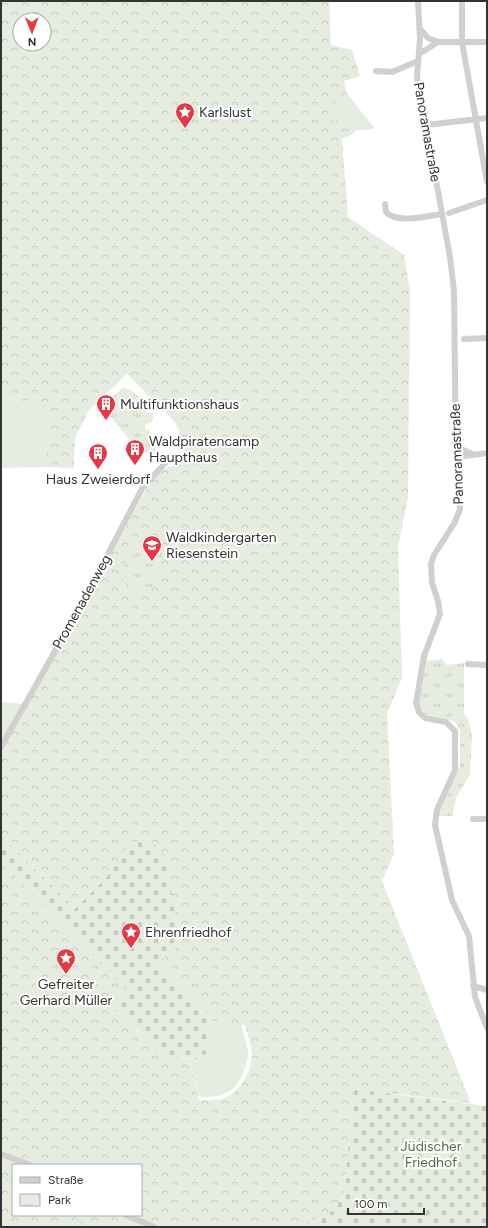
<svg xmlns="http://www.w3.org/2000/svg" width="488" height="1228" viewBox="0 0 488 1228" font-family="Figtree,sans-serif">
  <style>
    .green { fill: #e6ecdf }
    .forest { fill: url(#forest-crowns); fill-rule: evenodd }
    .cemetery { fill: url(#cemetery-stones) }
    .park { fill: url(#park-tufts) }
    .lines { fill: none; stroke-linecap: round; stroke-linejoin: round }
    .stream { stroke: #cfe2ee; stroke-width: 1.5 }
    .minor { stroke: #d0d0d0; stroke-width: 6 }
    .labels { text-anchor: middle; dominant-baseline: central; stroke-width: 4; stroke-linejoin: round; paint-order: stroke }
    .poi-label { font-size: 14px; fill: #333; stroke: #fff; text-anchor: start }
    .street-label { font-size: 14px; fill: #333; stroke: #fff }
    .park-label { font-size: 14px; fill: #56703f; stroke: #fff }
  </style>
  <defs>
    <pattern id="forest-crowns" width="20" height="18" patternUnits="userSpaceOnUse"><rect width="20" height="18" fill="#e6ecdf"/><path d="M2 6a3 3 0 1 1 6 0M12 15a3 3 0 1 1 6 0" fill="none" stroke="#c6cbc0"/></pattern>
    <pattern id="cemetery-stones" width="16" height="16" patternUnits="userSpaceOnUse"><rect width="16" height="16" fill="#e6ecdf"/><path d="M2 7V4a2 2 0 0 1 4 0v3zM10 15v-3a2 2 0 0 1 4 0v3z" fill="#c6cbc0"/></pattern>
    <pattern id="park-tufts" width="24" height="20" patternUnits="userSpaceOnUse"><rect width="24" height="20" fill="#e6ecdf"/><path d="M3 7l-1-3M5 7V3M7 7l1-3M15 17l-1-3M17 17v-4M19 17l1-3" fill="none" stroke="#c6cbc0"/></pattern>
  </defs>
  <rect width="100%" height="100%" fill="#fff"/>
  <path class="green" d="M347,93L375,129L350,131L338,120L333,122L328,108Z
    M1,399L47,403L48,426L46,467L1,468Z
    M1,702L24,704L1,743Z
    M212,1021L241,1024C243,1034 248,1044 248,1055C248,1061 245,1067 243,1073C235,1094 220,1098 199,1097L189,1060C207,1061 216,1042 205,1028Z"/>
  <path class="forest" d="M1,1H329L331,45L352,50L360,76L344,81L347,93L328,108L333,121L338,120L350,131L355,130V133L342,139L348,217L404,255L410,291L408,497L398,548L402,678L387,713L394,854L382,881L471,1103L354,1089L344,1195L333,1211L298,1227H1V862L126,989L111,1005L122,1017L124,1015L136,1027L135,1029L138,1032L139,1031L156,1047L158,1052L160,1051L171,1062L179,1055L189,1060L199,1100C207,1100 216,1101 224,1098C240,1093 251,1072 252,1056C252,1046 248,1035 245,1025L212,1021L213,1020L75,909L1,836V753L153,477L164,469L184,461L179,430L174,421L127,374L89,410L75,438L74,468L46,467L48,426L47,403L1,399ZM20,20H44V44H20ZM13,1165H141V1215H13Z"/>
  <path class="cemetery" d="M1,836L75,909L106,878L131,842L140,840L152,843L162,852L167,861L178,937L174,951L159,961L163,968L214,1019L205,1028C215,1042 209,1059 191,1060L179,1055L171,1062L160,1051L158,1052L155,1049L156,1047L110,1005L126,989L1,862Z
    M354,1089L487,1106V1227H298L333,1211L344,1195Z"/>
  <path class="park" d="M123,388L131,390L141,399L139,401L146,412L153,413V421L145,425V430H149L150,443H155L156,453H137L132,451L134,446L102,406Z
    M151,541L158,543L163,551C163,561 155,591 145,594C139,595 134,592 129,594C129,587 124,584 122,577C119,559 137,546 151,541Z
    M442,659L446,665L464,663V714L468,718L472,735L470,774L456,798L452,816H438L460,765V730L457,724L452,721L425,714L418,703L426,661Z"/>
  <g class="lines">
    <path class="stream" d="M1,1175L13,1184
      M72,1215L88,1227"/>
    <path class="minor" d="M418,1L420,38L417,77L450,257L454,291L456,463L460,509L455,522L434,555L431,564L432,583L438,601L440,614L424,656L416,703L419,712L425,718L446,722L455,731V770L437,810L435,825L452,900L469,936L475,997L487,1028
      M462,1V42L487,182
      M420,29L428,38L438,42
      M419,54L438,42H487
      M376,71L392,72L418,61
      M426,125L487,118
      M385,204L386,212C396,224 428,216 442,214
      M449,213L487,200
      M464,339L487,338
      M455,443L461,449L472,454
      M456,463L464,456L487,453
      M468,664L487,665
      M1,747L86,596L143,487L168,460
      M473,819H487
      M473,986L487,990
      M1,1154L30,1165
      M126,1215L154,1227"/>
  </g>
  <defs>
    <symbol id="sight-pin" viewBox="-11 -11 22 30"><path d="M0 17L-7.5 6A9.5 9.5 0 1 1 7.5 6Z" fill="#e63946" stroke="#fff"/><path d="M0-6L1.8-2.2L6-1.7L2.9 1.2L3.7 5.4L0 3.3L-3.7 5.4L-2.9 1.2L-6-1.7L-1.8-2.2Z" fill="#fff"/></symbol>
    <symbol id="building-pin" viewBox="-11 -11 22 30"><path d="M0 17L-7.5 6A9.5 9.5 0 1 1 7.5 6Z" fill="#e63946" stroke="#fff"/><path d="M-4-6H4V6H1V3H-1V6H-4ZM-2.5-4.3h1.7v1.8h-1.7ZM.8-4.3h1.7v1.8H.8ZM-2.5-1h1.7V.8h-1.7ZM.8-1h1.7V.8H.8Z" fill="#fff"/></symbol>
    <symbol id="school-pin" viewBox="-11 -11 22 30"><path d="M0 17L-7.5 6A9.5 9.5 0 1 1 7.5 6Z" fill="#e63946" stroke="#fff"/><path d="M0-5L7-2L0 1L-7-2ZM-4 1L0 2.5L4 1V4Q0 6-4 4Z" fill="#fff"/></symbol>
  </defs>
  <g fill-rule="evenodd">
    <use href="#sight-pin" x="174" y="101" width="22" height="30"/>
    <use href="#building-pin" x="95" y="393" width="22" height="30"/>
    <use href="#building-pin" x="124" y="438" width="22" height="30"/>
    <use href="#building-pin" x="87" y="442" width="22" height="30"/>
    <use href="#school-pin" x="141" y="534" width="22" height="30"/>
    <use href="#sight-pin" x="120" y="921" width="22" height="30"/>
    <use href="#sight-pin" x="55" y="947" width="22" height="30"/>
  </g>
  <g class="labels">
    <g class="poi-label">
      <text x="199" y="112">Karlslust</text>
      <text x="120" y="404">Multifunktionshaus</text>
      <text x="149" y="441">Waldpiratencamp<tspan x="149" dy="16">Haupthaus</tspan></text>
      <text x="98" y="479" text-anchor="middle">Haus Zweierdorf</text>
      <text x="166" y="537">Waldkindergarten<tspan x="166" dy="16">Riesenstein</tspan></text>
      <text x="145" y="932">Ehrenfriedhof</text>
      <text x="66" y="984" text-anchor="middle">Gefreiter<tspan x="66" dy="16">Gerhard Müller</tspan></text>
    </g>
    <g class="street-label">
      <text transform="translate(427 132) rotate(80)">Panoramastraße</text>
      <text transform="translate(457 454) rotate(-92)">Panoramastraße</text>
      <text transform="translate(82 602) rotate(-61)">Promenadenweg</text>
    </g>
    <g class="park-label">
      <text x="431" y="1146">Jüdischer<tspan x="431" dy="16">Friedhof</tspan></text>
    </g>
  </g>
  <rect width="488" height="1228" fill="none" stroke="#333333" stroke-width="4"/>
  <rect x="12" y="1164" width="130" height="52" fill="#ffffff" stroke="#adadad"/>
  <rect x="20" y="1177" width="20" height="6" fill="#d0d0d0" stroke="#adadad"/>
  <text x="48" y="1184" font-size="12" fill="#333333">Straße</text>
  <rect x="20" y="1194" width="20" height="12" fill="url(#park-tufts)" stroke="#adadad"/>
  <text x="48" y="1204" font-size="12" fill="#333333">Park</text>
  <g transform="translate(32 32) rotate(179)"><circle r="19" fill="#ffffff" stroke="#adadad"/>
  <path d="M0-3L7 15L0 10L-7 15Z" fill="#e63946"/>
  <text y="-6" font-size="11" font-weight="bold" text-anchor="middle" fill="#333333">N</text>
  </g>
  <path d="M348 1208v6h76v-6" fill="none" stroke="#333333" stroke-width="2"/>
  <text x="354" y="1208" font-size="12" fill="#333333" stroke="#ffffff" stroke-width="3" paint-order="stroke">100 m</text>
</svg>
